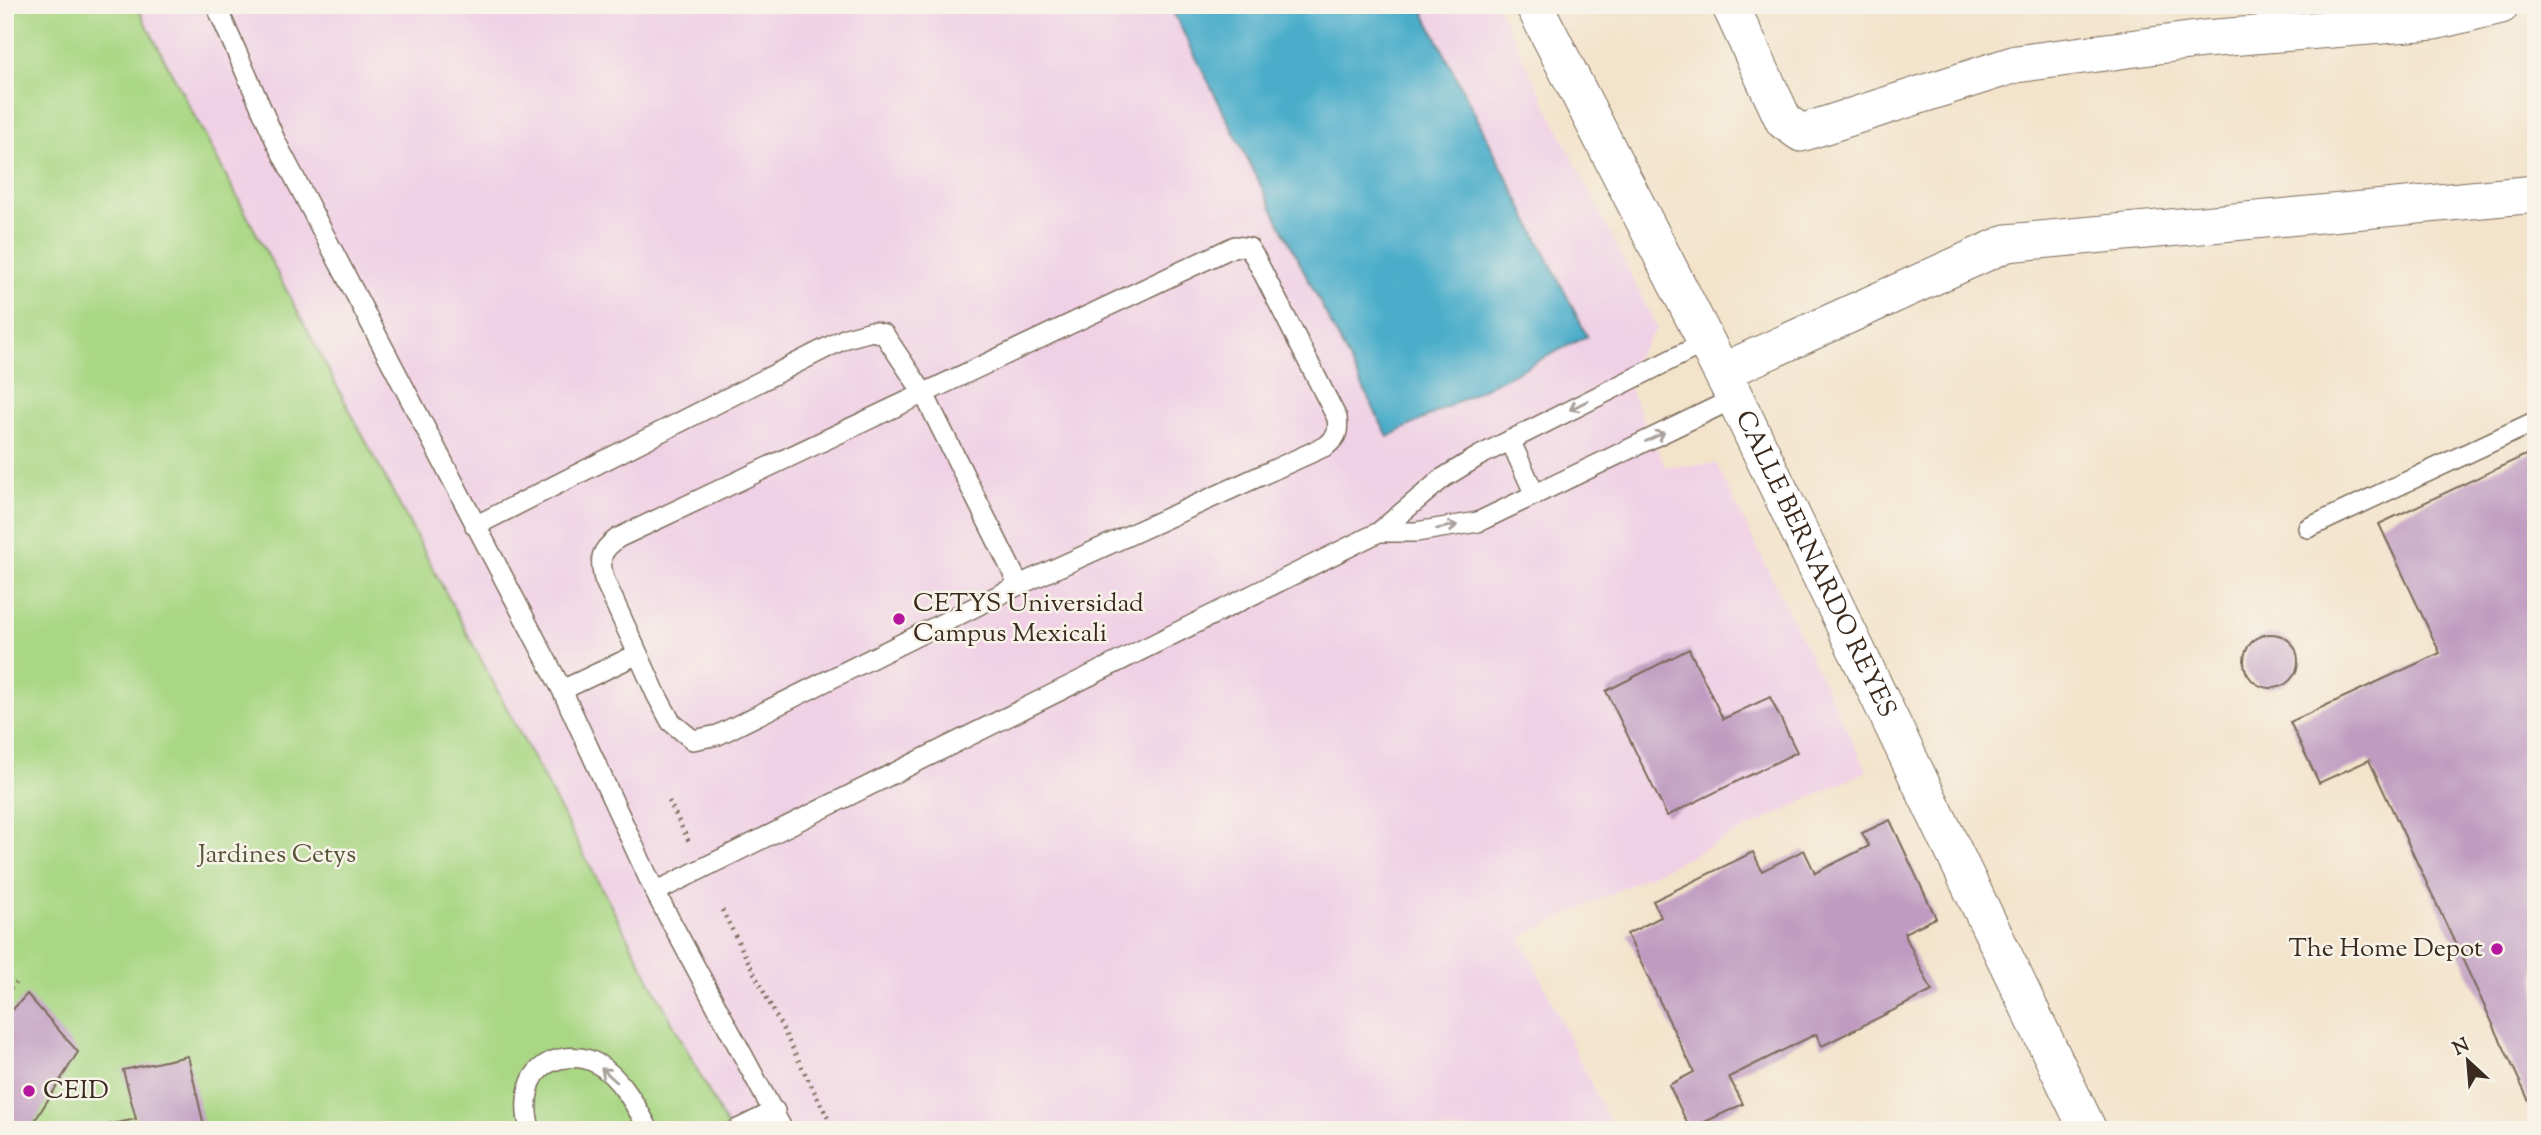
<svg xmlns="http://www.w3.org/2000/svg" width="2541" height="1135" viewBox="0 0 2541 1135" font-family="'Sorts Mill Goudy',serif">
  <style>
    .built { fill: #f0d0e5 }
    .green { fill: #a9d784; stroke: #728051; stroke-width: 2 }
    .water { fill: #4badca; stroke: #436c74; stroke-width: 2 }
    .building { fill: #c09bc1 }
    .lines { fill: none; stroke-linecap: round; stroke-linejoin: round }
    .lane-casing { stroke: #7b6b5b; stroke-width: 22 }
    .street-casing { stroke: #7b6b5b; stroke-width: 39 }
    .path { stroke: #7b6b5b; stroke-width: 4.5; stroke-dasharray: 2 5; stroke-linecap: butt }
    .lane { stroke: #fff; stroke-width: 19 }
    .street { stroke: #fff; stroke-width: 37 }
    .oneway { stroke: #a79f9a }
    .poi-dot { fill: #b5179e; stroke: #f7f3e8; stroke-width: 2.5 }
    .labels { text-anchor: middle; dominant-baseline: central; stroke-width: 5; stroke-linejoin: round; paint-order: stroke }
    .street-label { font-size: 26px; fill: #3b2a1e; stroke: #f7f3e8 }
    .poi-label { font-size: 26px; fill: #3b2a1e; stroke: #f7f3e8; text-anchor: start }
    .park-label { font-size: 26px; fill: #565538; stroke: #f7f3e8 }
  </style>
  <rect width="100%" height="100%" fill="#f7f3e8"/>
  <filter id="ink" filterUnits="userSpaceOnUse"><feTurbulence type="fractalNoise" baseFrequency=".0143" numOctaves="2"/><feDisplacementMap in="SourceGraphic" scale="14" xChannelSelector="R" yChannelSelector="G"/><feConvolveMatrix kernelMatrix="1 2 1 2 8 2 1 2 1" color-interpolation-filters="sRGB"/></filter>
  <filter id="wash" filterUnits="userSpaceOnUse"><feTurbulence type="fractalNoise" baseFrequency=".00686" numOctaves="4" result="noise"/><feDisplacementMap in="SourceGraphic" scale="28" xChannelSelector="R" yChannelSelector="G"/><feGaussianBlur stdDeviation="1.57" result="paint"/><feColorMatrix in="noise" values="0 0 0 0 0 0 0 0 0 0 0 0 0 0 0 0 0 1.4 0 .05"/><feComposite in="paint" operator="in"/></filter>
  <g filter="url(#wash)">
    <rect width="100%" height="100%" fill="#f3e3cb"/>
    <path class="built" d="M5,5H1497L1657,328L1623,374L1665,467L1716,464L1867,771L1521,937L1613,1130H5Z"/>
    <path class="green" d="M5,5H136L729,1130H5Z"/>
    <path class="water" d="M1172,5H1420L1587,336L1388,437L1170,6Z"/>
    <g id="blocks">
      <path class="building" d="M2536,450V1116L2369,760L2319,783L2290,722L2440,653L2379,524Z
        M2244 661a27 27 0 1 1 54 0a27 27 0 1 1-54 0Z
        M1689,649L1723,719L1770,697L1797,752L1667,816L1606,691Z
        M1890,820L1936,918L1904,933L1932,991L1822,1046L1816,1034L1729,1077L1743,1104L1690,1129L1669,1085L1694,1072L1627,934L1661,917L1653,901L1753,852L1762,871L1804,850L1815,873L1869,846L1862,833Z
        M27,994L78,1052L29,1130H5V1018Z
        M188,1056L205,1130H83L136,1119L123,1070Z"/>
    </g>
  </g>
  <g filter="url(#ink)">
    <use href="#blocks" fill-opacity="0" stroke="#7b6b5b" stroke-width="2"/>
    <g class="lines">
      <defs>
        <path id="lane" d="M216,5L277,144L562,690L655,892L783,1130
          M1235,246L1249,248L1256,259L1337,418C1339,432 1337,437 1326,446L1019,585L718,735L693,740L671,722L657,696L604,579C599,558 600,551 618,538Z
          M1510,440L1535,495
          M475,526L846,338L872,331L884,334L924,394L1019,585
          M2308,528L2536,421
          M1379,532H1416L1478,522L1735,398
          M562,690L638,654
          M655,892L1379,532L1443,478L1479,456L1706,342
          M531,1130C524,1112 525,1083 540,1069C554,1056 580,1054 596,1063C620,1076 637,1107 649,1130
          M736,1130L775,1111"/>
        <g id="street">
          <path id="s1" d="M1534,5L1735,398L2088,1130"/>
          <path d="M1730,5L1784,121L1801,133L2016,64L2204,39L2434,21L2501,5"/>
          <path d="M1722,372L2007,243L2536,194"/>
        </g>
      </defs>
      <use href="#lane" class="lane-casing"/>
      <use href="#street" class="street-casing"/>
      <path class="path" d="M669,801L690,844
        M722,910L834,1130
        M5,993L16,983"/>
      <use href="#lane" class="lane"/>
      <use href="#street" class="street"/>
    </g>
    <defs><path id="oneway-shaft" d="M-6 0H5M1.5-3L5.5 0L1.5 3" fill="none" stroke-width="1.6" stroke-linecap="round" stroke-linejoin="round" transform="scale(1.75)"/></defs>
    <g class="oneway">
      <use href="#oneway-shaft" transform="translate(1579 405) rotate(153)"/>
      <use href="#oneway-shaft" transform="translate(1655 437) rotate(-26)"/>
      <use href="#oneway-shaft" transform="translate(1447 527) rotate(-10)"/>
      <use href="#oneway-shaft" transform="translate(609 1075) rotate(-138)"/>
    </g>
  </g>
  <g class="poi-dot">
    <circle cx="899" cy="619" r="7"/>
    <circle cx="2497" cy="949" r="7"/>
    <circle cx="29" cy="1091" r="7"/>
  </g>
  <g class="labels">
    <g class="street-label">
      <text stroke="none"><textPath href="#s1" startOffset="626">CALLE BERNARDO REYES</textPath></text>
    </g>
    <g class="poi-label">
      <text x="913" y="604">CETYS Universidad<tspan x="913" dy="30">Campus Mexicali</tspan></text>
      <text x="2483" y="949" text-anchor="end">The Home Depot</text>
      <text x="43" y="1091">CEID</text>
    </g>
    <g class="park-label">
      <text x="277" y="855">Jardines Cetys</text>
    </g>
  </g>
  <rect width="2541" height="1135" fill="none" stroke="#f7f3e8" stroke-width="28"/>
  <g transform="translate(2468 1061) rotate(334)" stroke="#f7f3e8" stroke-width="5" paint-order="stroke">
  <path d="M0-5L12 26L0 18L-12 26Z" fill="#3b2a1e"/>
  <text y="-10" font-size="19" font-weight="bold" text-anchor="middle" fill="#3b2a1e">N</text>
  </g>
</svg>
